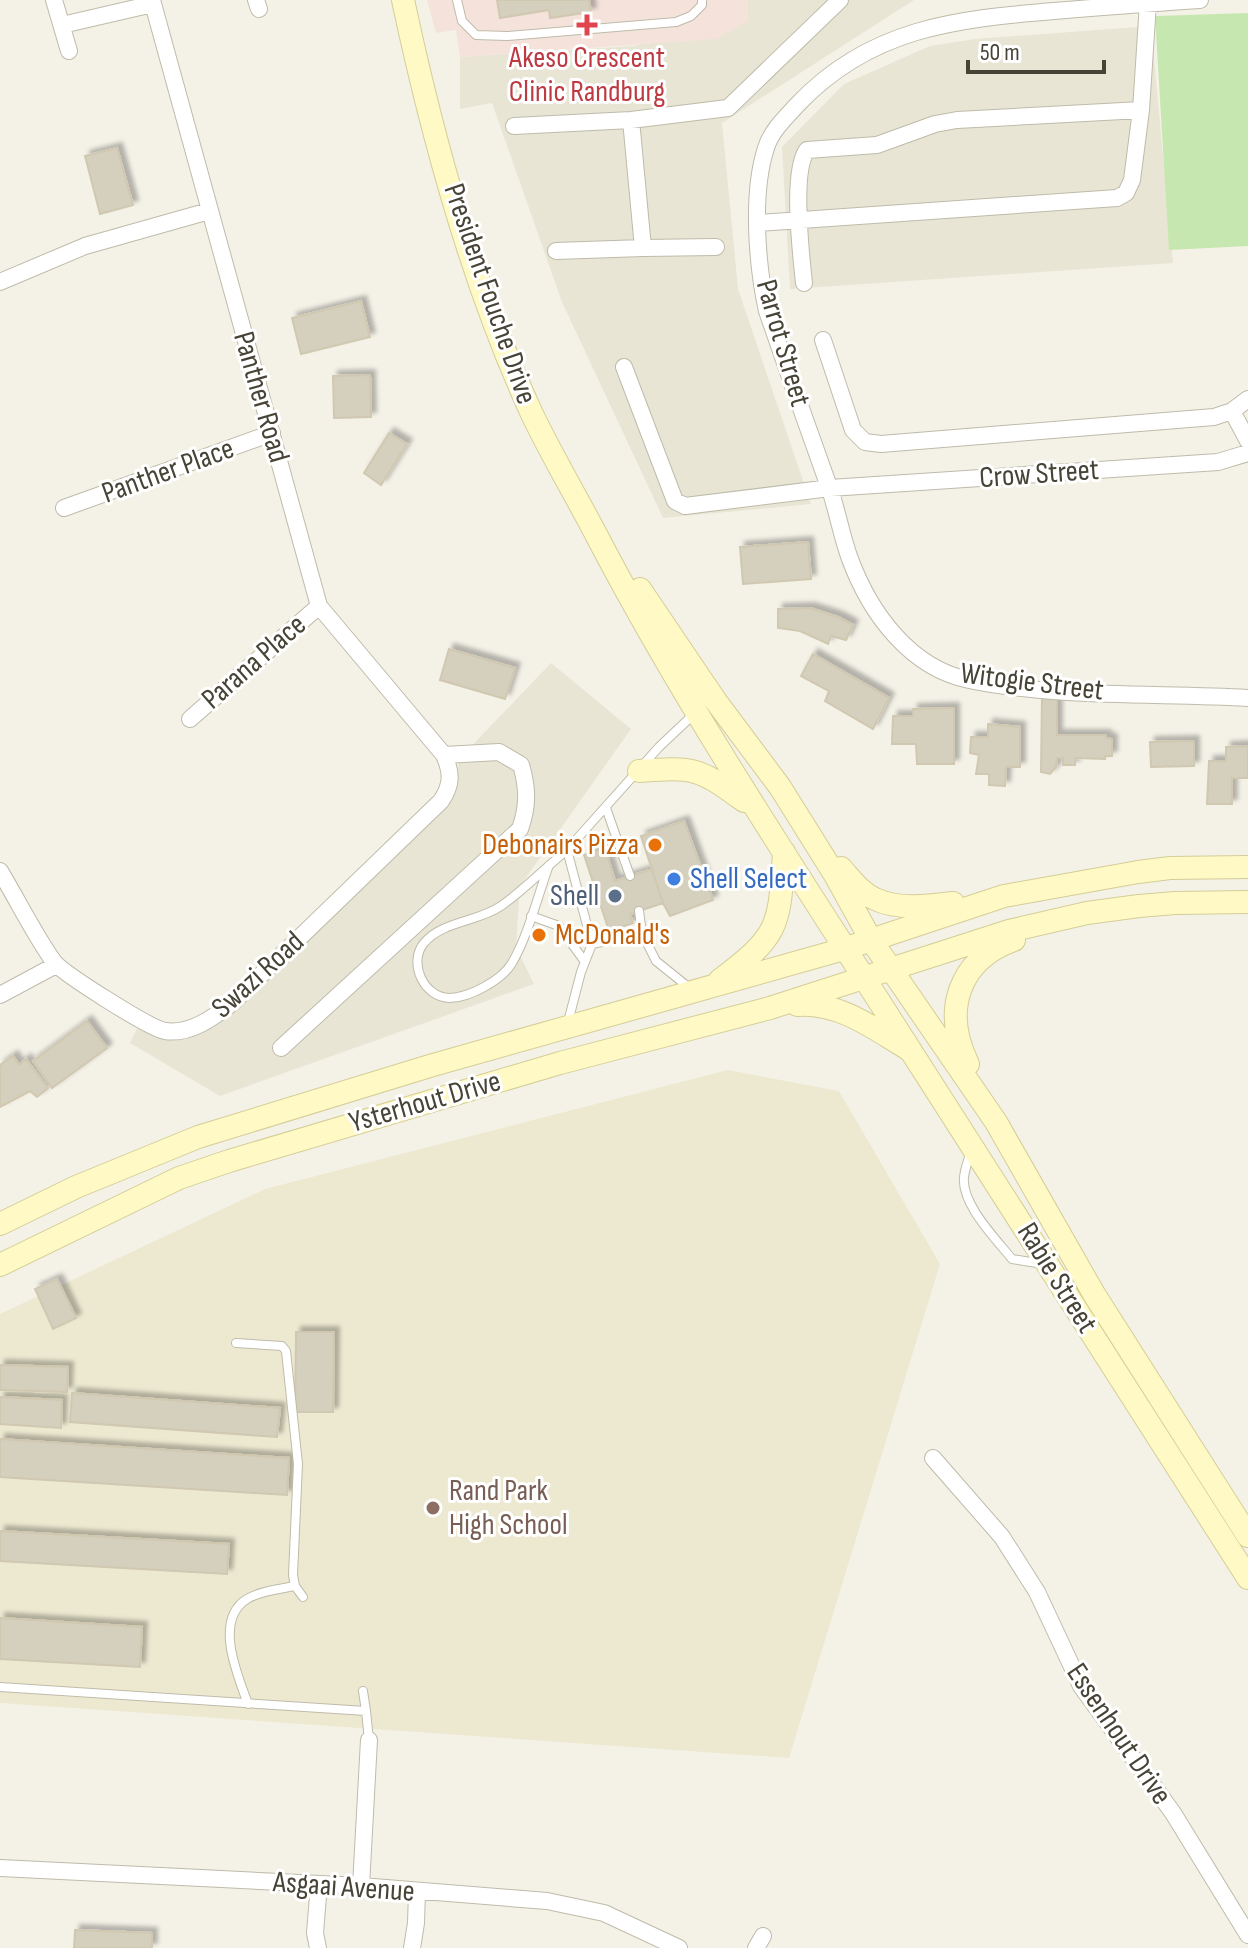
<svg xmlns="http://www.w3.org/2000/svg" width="1248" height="1948" viewBox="0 0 1248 1948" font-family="'Sofia Sans Condensed',sans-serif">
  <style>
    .residential { fill: #e8e5d5 }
    .education { fill: #ede9d1 }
    .medical { fill: #f4e2db }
    .green { fill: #c6e8b0 }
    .building { fill: #d5cfbd; stroke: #d0c8b0; stroke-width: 2; filter: url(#shadow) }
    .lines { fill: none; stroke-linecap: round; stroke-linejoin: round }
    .lane-casing { stroke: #bfbbaa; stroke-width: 10 }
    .street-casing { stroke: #bfbbaa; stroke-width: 18 }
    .secondary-casing { stroke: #d4cd97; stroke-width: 24 }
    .lane { stroke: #fff; stroke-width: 8 }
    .street { stroke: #fff; stroke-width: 16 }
    .secondary { stroke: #fff9c6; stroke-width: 22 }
    .health-dot { fill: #e0444e; stroke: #fff; stroke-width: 3 }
    .food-dot { fill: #e8710a; stroke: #fff; stroke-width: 3 }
    .shop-dot { fill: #3f7fe0; stroke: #fff; stroke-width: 3 }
    .service-dot { fill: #5c6f8a; stroke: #fff; stroke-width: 3 }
    .education-dot { fill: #8d6e63; stroke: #fff; stroke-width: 3 }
    .labels { text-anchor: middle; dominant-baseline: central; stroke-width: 6; stroke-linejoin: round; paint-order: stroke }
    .health-label { font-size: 30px; fill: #be3a42; stroke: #fff }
    .street-label { font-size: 30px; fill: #474336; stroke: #fff }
    .food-label { font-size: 30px; fill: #c56008; stroke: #fff; text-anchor: end }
    .shop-label { font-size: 30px; fill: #366cbe; stroke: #fff; text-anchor: start }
    .service-label { font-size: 30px; fill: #4e5e75; stroke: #fff; text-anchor: end }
    .education-label { font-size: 30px; fill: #785e54; stroke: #fff; text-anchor: start }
  </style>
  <defs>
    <filter id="shadow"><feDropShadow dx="5" dy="-5" stdDeviation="2" flood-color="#0004"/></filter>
  </defs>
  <rect width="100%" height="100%" fill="#f4f2e7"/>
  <path class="residential" d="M748,0H914L722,123L738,289L811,504L663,518L562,302L492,103L460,109V57L633,46L748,21Z
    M1151,26L1173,263L790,289L782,147L844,84L930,46L975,39Z
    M551,663L631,729L520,886L516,947L534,984L220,1096L130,1043L139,1025L217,1022L456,789L459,753L460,758Z"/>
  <path class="education" d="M728,1070L839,1091L940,1264L789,1758L0,1703V1314L265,1189Z"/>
  <path class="medical" d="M427,0H748V21L717,39L460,57L456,30L436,33Z"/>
  <path class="green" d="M1248,13V246L1169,250L1155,16Z"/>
  <path class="building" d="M497,0H589L591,12L550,18L549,10L500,18Z
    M117,148L133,205L100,214L85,156Z
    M361,301L370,337L301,354L292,318Z
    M370,375L371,417L334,418L333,376Z
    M389,433L407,444L381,485L364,473Z
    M808,542L811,579L743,584L740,547Z
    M810,608L838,617L853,625L846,640L831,636L828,644L800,631L778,628V609Z
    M449,649L515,668L505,699L440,680Z
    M813,654L889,698L873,729L825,701L829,691L801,676Z
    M1042,696L1057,697V735H1106V738L1112,739V756H1105V759L1075,758V765H1063V758H1057L1056,767L1050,774L1041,772Z
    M954,708V764H917L916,744H892L893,716H913V709Z
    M988,724L1020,727V767H1006L1005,786L989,785V774H976L979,755L970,753L971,737H988Z
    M1194,741V766L1151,767L1150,742Z
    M1248,746V778H1232V804H1207L1209,761H1226V747Z
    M684,821L713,900L670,916L663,903L641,836Z
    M605,848L615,881L652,869L663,903L630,914L633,923L609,931L584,855Z
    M87,1021L107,1048L52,1088L33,1061Z
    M13,1056L19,1065L26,1059L48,1088L37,1097L30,1091L0,1107V1065Z
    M57,1279L76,1318L53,1329L35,1289Z
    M296,1332H334L333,1412H295Z
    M0,1365L68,1367L67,1392L0,1390Z
    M72,1393L280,1408L277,1437L70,1422Z
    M0,1397L62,1400L61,1428L0,1424Z
    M0,1439L289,1458L287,1495L0,1477Z
    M0,1531L229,1544L227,1574L0,1561Z
    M0,1618L142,1627L140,1667L0,1659Z
    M75,1930L152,1933V1948H74Z"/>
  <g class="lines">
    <defs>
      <path id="lane" d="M457,0L462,21L476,35L507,36L676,22L691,16L702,5V0
        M606,808L630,876
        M549,865C538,895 528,936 512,963C502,980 469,998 449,998C423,997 408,962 424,943C442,921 478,922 501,906C524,890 545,868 567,850
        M639,911L642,933
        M531,916L559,926L585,962
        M592,944L642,933L656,961L692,990
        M568,1022L581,972L592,944L567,850L659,747L694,714
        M971,1152C968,1160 965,1168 964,1177C961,1204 996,1239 1012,1259L1043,1264
        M236,1343L282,1346L286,1351L298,1464L293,1575L295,1586L303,1597
        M0,1687L366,1711L369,1740
        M363,1691L366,1711
        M248,1704C238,1676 213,1620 247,1599C261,1591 279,1589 295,1586"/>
      <path id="street" d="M54,0L69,51
        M256,0L259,9
        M1200,0C1152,3 1103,7 1054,11C956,19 870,28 798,104C786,117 771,131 766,148C751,194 757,265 767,311C787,369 807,426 828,484C837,508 841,535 850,559C870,613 910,668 969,680C1055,698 1159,693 1248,698
        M62,25L153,4
        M631,120L643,248L716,247
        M514,126L631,120L728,108L840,0
        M758,223L1117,198L1126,193L1132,180L1141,110L1148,3
        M556,251L643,248
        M0,282L85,246L209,211
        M804,283C801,254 791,172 807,150L877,145L935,124L957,120L1141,110
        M823,340L853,430L865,442L881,444L1214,417L1232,411
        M624,367L675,501L685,506L830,488L1218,462L1248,453
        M1248,399L1232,411L1248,441
        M64,508L272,433
        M190,719L319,606
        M0,871C18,901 34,934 54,962C64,974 149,1028 165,1031C190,1035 214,1017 232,1003L441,801C452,785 452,773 444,755L319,606L152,0
        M0,995L56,965
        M281,1048L520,829C528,807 528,788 521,765L499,752L444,755
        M933,1458L1002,1537L1037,1592L1081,1686L1173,1813L1248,1935
        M0,1868L361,1886L547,1901L604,1913L679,1948
        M361,1886L369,1740
        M318,1948L315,1933L319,1884
        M412,1948L416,1923L417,1892
        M756,1948L763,1936"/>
      <path id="secondary" d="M403,0C432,136 474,289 532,414C553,458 578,499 600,542C683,700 781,848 877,998C1001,1191 1124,1385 1248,1578
        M640,589L715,700L780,787L835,875L871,940L996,1122L1094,1294L1248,1536
        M639,771C695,767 699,768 744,801
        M841,868C851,879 861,893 875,899C898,910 928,906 953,903
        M720,980C781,934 779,926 784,852
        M797,1005C840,1002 873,1028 908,1049
        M968,1064C942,1011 958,960 1014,940
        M0,1224L76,1187L198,1137L433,1065L844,949L1004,896L1138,872L1170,868L1248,867
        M0,1265L179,1178L229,1161L560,1063L770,1008L1009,931L1087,913L1139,906L1175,903L1248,902"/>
    </defs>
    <use href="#lane" class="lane-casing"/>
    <use href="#street" class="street-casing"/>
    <use href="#secondary" class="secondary-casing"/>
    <use href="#lane" class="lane"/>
    <use href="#street" class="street"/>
    <use href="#secondary" class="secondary"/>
  </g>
  <path class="health-dot" d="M583 13h8v8h8v8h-8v8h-8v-8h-8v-8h8z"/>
  <g class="food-dot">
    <circle cx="655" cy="845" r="8"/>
    <circle cx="539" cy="935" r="8"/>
  </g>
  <circle class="shop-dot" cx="674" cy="879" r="8"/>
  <circle class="service-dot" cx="615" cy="896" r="8"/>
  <circle class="education-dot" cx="433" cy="1508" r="8"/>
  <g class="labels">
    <g class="health-label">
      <text x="587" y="58">Akeso Crescent<tspan x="587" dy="34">Clinic Randburg</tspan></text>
    </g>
    <g class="street-label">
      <text transform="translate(490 294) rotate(71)">President Fouche Drive</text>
      <text transform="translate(783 343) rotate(74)">Parrot Street</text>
      <text transform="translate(261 397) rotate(74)">Panther Road</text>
      <text transform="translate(168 471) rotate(-20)">Panther Place</text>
      <text transform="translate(1039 474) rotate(-4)">Crow Street</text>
      <text transform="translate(254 662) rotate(-41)">Parana Place</text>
      <text transform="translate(1032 682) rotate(7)">Witogie Street</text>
      <text transform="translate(258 975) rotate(-42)">Swazi Road</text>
      <text transform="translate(425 1102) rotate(-16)">Ysterhout Drive</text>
      <text transform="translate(1057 1278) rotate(58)">Rabie Street</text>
      <text transform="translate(1119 1734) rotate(56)">Essenhout Drive</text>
      <text transform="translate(344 1887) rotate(4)">Asgaai Avenue</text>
    </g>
    <g class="food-label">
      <text x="639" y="845">Debonairs Pizza</text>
      <text x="555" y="935" text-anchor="start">McDonald's</text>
    </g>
    <g class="shop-label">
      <text x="690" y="879">Shell Select</text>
    </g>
    <g class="service-label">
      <text x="599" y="896">Shell</text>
    </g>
    <g class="education-label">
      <text x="449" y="1491">Rand Park<tspan x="449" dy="34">High School</tspan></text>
    </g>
  </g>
  <path d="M968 60v12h136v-12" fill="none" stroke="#474336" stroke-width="4"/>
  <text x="980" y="60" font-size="24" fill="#474336" stroke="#ffffff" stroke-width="6" paint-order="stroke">50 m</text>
</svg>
